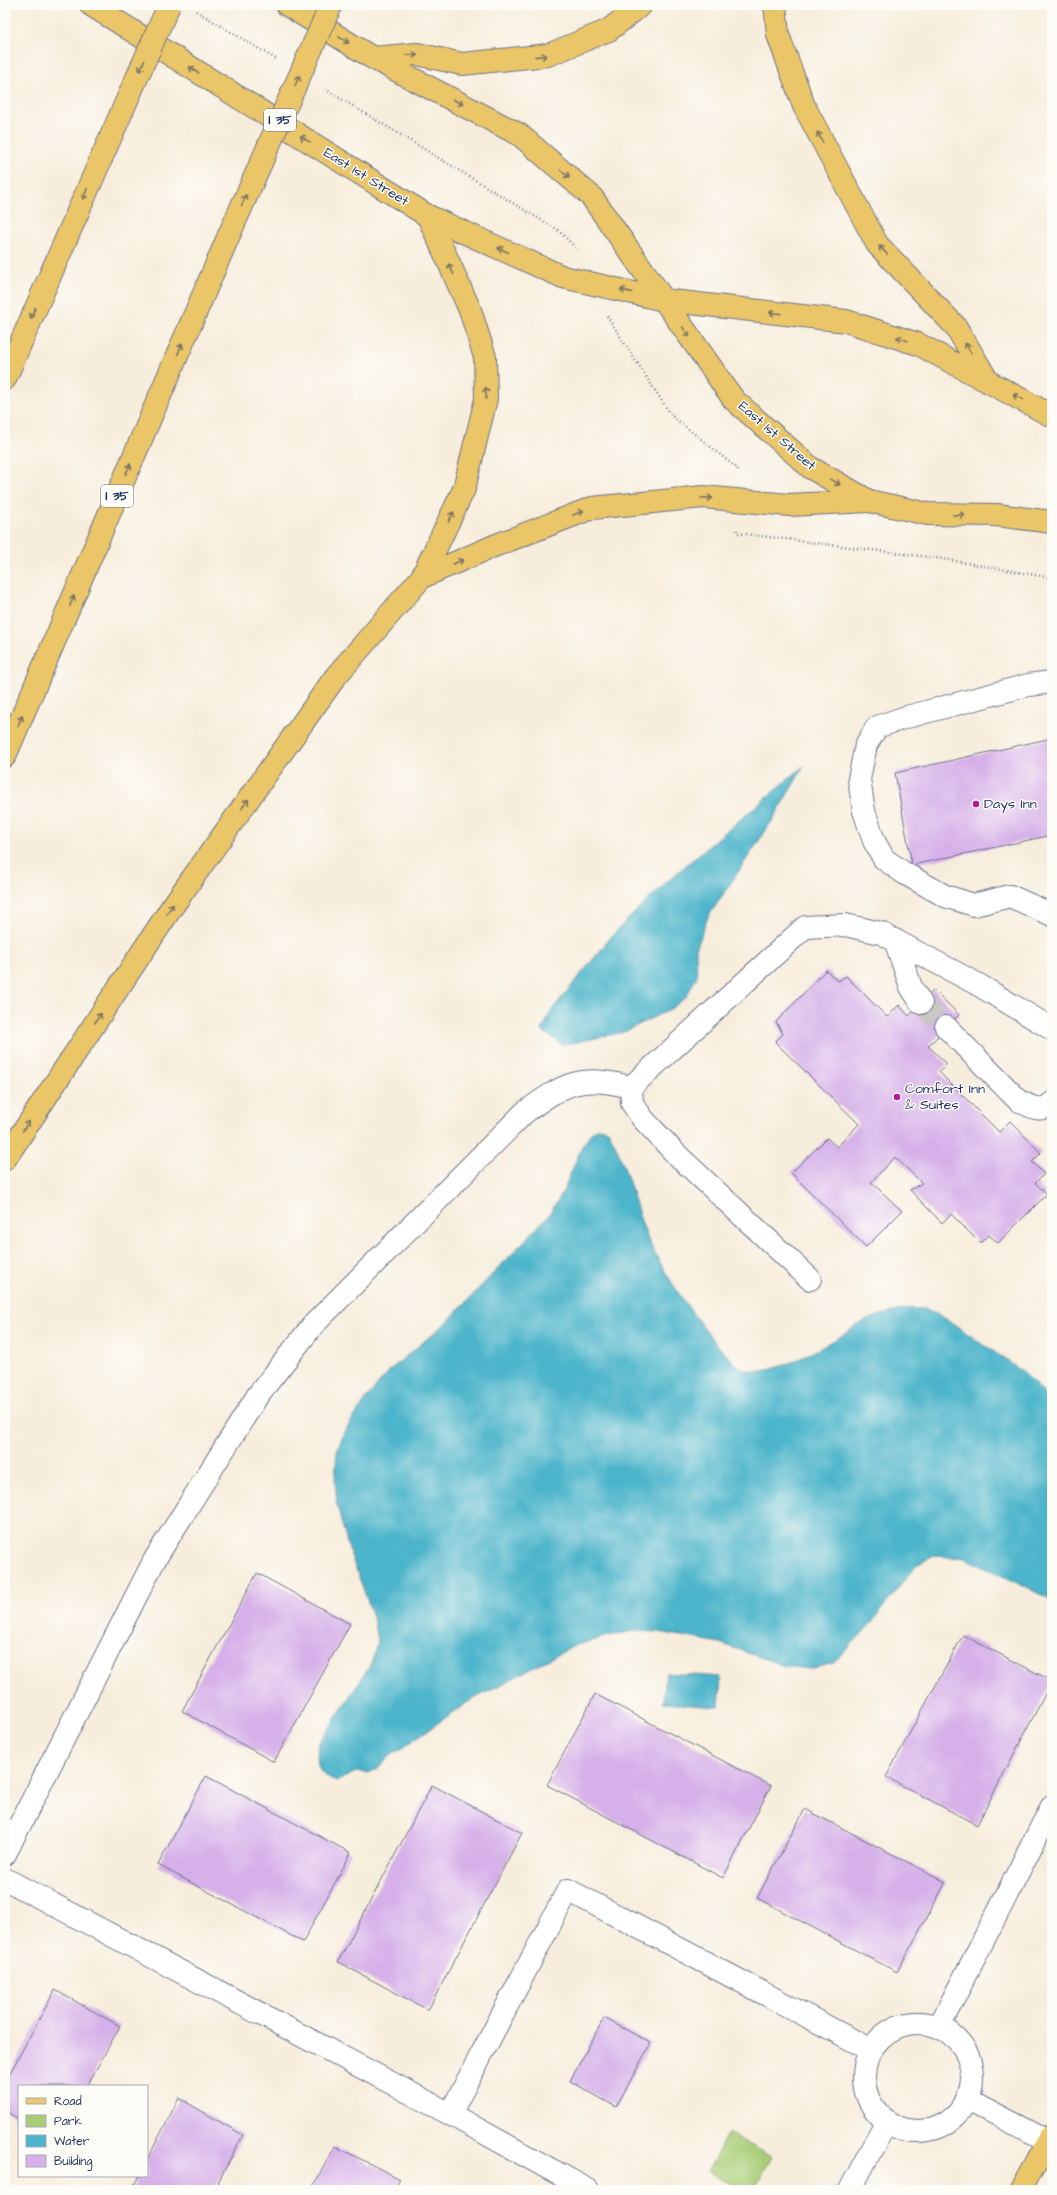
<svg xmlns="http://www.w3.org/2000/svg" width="1057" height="2195" viewBox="0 0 1057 2195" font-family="'Architects Daughter',sans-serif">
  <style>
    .green { fill: #a9cd76; stroke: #627e6a }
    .water { fill: #4db5cb; stroke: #347294 }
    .building { fill: #d6b0e9 }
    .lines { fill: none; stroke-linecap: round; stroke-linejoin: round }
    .minor-tunnel { stroke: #cbc7c3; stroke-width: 22; stroke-dasharray: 22 11; stroke-linecap: butt }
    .minor-casing { stroke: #68728a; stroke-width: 24 }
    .major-casing { stroke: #68728a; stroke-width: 24 }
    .highway-casing { stroke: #68728a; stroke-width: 24 }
    .path { stroke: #68728a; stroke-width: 2.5; stroke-dasharray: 1 3; stroke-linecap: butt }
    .minor { stroke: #fff; stroke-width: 22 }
    .major { stroke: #ebc669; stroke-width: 22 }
    .highway { stroke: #ebc669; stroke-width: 22 }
    .highway-bridge-casing { stroke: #68728a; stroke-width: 24; stroke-linecap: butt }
    .highway-bridge { stroke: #ebc669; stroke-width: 22 }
    .oneway { stroke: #797363 }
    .poi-dot { fill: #b5179e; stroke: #fdfcf7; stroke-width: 1.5 }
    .labels { text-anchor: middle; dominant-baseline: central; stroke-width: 3; stroke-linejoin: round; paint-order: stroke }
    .shield { fill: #fdfcf7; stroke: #5f6c8c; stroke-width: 1 }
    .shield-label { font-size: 13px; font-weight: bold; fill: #1b2f5e }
    .street-label { font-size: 14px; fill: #1b2f5e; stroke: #fdfcf7 }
    .poi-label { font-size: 14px; fill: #1b2f5e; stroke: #fdfcf7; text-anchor: start }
  </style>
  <rect width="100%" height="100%" fill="#fdfcf7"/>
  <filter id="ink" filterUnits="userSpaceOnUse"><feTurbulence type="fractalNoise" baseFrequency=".025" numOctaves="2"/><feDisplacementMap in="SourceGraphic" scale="8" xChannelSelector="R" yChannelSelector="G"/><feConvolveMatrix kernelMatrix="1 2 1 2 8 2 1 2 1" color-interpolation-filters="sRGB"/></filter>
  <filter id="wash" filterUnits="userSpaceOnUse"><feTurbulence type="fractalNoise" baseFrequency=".012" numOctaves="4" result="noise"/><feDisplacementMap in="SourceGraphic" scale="16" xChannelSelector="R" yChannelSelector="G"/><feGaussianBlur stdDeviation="0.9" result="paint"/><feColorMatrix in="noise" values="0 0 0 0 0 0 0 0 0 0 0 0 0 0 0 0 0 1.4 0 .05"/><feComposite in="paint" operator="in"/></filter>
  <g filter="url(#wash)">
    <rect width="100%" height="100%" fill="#f7eddc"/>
    <path class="green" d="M728,2133L772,2157L753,2190H743L708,2171Z"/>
    <path class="water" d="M804,766L772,821L708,917L696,949L697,976L686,997L672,1008L624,1032L563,1045L542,1031L551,1011L617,930L672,877Z
      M599,1128L608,1130C626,1163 633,1200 646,1235C660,1269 711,1346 740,1367C763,1384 822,1347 843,1335C850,1331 857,1324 865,1321C878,1315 910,1306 924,1309C941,1312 971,1337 987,1347C1011,1363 1039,1381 1052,1407V1600L965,1558L934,1556L916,1565L867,1628L834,1663L809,1669L785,1666L720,1643L659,1632L632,1631L605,1637L576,1645L468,1702L389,1757L378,1769L368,1773L356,1772L337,1781C316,1774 315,1763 319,1743L372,1663L377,1641L373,1616L348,1547L337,1505L335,1479L337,1452L344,1432L370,1394L391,1369L447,1322L549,1215L563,1192L582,1146L591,1133Z
      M666,1673L721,1677L719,1707L663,1703Z"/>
    <g id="blocks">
      <path class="building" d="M1052,738V835L912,865L895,773Z
        M826,970L838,981L846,976L887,1017L899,1005L909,1016L934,990L959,1015L928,1046L947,1064L939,1072L999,1132L1010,1121L1041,1153L1032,1162L1044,1174L1035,1183L1047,1194L998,1243L989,1235L980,1243L951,1214L942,1223L910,1190L922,1183L895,1157L871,1182L902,1211L866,1247L791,1173L827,1138L837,1147L859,1124L775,1042L783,1034L776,1022Z
        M257,1573L350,1624L274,1762L182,1711Z
        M963,1635L1052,1681L977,1825L886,1777Z
        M595,1694L771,1786L723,1878L547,1785Z
        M206,1776L351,1853L303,1942L158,1865Z
        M432,1785L522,1833L428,2010L338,1962Z
        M805,1809L946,1882L897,1972L757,1898Z
        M55,1990L120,2026L87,2086H19V2119L5,2111V2082Z
        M604,2018L651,2043L616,2107L570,2081Z
        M179,2098L243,2135L214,2190H131L139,2176H147V2160Z
        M335,2146L400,2179L394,2190H311Z"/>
    </g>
  </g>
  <g filter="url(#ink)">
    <use href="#blocks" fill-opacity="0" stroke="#68728a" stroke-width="1"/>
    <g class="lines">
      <path class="minor-tunnel" d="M921,1003L946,1027"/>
      <defs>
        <path id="minor" d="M1052,682L1028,685L903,718L877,727L866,745L859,779L864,811L874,841L884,859L904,873L945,896L974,905L1010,896L1052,915
          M895,940L911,987L921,1003
          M946,1027L1018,1100C1029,1106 1041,1114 1052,1103
          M810,1279L675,1153L643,1119L632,1103L631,1087L805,927L845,925L881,933L977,984L1052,1029
          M5,1854L155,1559L258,1395L313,1325L524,1113C565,1083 580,1074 631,1087
          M5,1879L450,2114L588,2190
          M864 2077a54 54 0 1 1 108 0a54 54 0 1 1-108 0Z
          M939,2027L1052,1806
          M968,2100L1049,2142
          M450,2114L568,1890L871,2050
          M850,2190L886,2122"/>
        <path id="major" d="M91,5L428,216L563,277L664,300L846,321L918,344L1052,416
          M287,5L373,58L520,135L591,196L734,400L811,468L869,501L928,514L997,515L1052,522
          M1022,2190L1052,2135"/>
        <path id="highway" d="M775,5L778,35L804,106L877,244L956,327L988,381
          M373,58L417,54L462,64L548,55L609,30L641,5
          M5,379L101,159
          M422,577L494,546L592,508L703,497L789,505L869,501
          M5,756L229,235
          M5,1159L172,907L336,676L422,577L464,489L486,399L485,357L470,310L428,216"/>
      </defs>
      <use href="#minor" class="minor-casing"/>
      <use href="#major" class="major-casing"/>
      <use href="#highway" class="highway-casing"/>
      <path class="path" d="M196,11L276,59
        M325,89L559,231L578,250
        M607,316L671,415L738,469L737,471
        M737,530V533L944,559L1052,578"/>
      <use href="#minor" class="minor"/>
      <use href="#major" class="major"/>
      <use href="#highway" class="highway"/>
      <defs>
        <path id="highway-bridge" d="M101,159L169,5
          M229,235L331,5"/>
      </defs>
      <use href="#highway-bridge" class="highway-bridge-casing"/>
      <use href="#highway-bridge" class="highway-bridge"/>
    </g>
    <defs><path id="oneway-shaft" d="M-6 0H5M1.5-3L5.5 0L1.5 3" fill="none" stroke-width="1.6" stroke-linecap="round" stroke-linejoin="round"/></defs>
    <g class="oneway">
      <use href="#oneway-shaft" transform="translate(344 40) rotate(31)"/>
      <use href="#oneway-shaft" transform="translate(412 55) rotate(-2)"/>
      <use href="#oneway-shaft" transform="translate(541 56) rotate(-6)"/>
      <use href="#oneway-shaft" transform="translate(142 66) rotate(114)"/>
      <use href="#oneway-shaft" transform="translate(194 70) rotate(-148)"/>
      <use href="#oneway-shaft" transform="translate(297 81) rotate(-66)"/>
      <use href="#oneway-shaft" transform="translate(458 102) rotate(28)"/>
      <use href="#oneway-shaft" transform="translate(820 137) rotate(-118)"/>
      <use href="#oneway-shaft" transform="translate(305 139) rotate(-148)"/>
      <use href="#oneway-shaft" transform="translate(565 174) rotate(41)"/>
      <use href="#oneway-shaft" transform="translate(85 194) rotate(113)"/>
      <use href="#oneway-shaft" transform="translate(244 200) rotate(-66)"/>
      <use href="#oneway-shaft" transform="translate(503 250) rotate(-156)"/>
      <use href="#oneway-shaft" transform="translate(883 250) rotate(-134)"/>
      <use href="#oneway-shaft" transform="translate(451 269) rotate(-116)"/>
      <use href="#oneway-shaft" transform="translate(626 291) rotate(-167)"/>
      <use href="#oneway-shaft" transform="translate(33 313) rotate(113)"/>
      <use href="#oneway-shaft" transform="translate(775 313) rotate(-174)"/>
      <use href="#oneway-shaft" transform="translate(686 332) rotate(55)"/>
      <use href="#oneway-shaft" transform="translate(902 339) rotate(-162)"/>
      <use href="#oneway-shaft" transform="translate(968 348) rotate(-120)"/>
      <use href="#oneway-shaft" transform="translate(180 349) rotate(-67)"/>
      <use href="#oneway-shaft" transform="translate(486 393) rotate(-91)"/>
      <use href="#oneway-shaft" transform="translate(1018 397) rotate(-152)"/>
      <use href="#oneway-shaft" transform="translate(128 469) rotate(-67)"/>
      <use href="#oneway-shaft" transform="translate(835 482) rotate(29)"/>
      <use href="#oneway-shaft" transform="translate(707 498) rotate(2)"/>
      <use href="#oneway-shaft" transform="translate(578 513) rotate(-21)"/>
      <use href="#oneway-shaft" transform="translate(959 515) rotate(1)"/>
      <use href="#oneway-shaft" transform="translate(451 517) rotate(-64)"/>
      <use href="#oneway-shaft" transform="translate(458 562) rotate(-23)"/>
      <use href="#oneway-shaft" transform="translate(72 601) rotate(-67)"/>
      <use href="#oneway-shaft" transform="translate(20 721) rotate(-67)"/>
      <use href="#oneway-shaft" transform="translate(245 804) rotate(-55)"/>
      <use href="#oneway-shaft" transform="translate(170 909) rotate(-56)"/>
      <use href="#oneway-shaft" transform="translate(98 1018) rotate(-56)"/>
      <use href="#oneway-shaft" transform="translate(26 1126) rotate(-56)"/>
    </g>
  </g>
  <g class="poi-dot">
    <circle cx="976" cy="804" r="4"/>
    <circle cx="897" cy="1097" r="4"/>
  </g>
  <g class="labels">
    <g class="shield">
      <rect x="264" y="109" width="32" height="22" rx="3"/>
      <rect x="101" y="485" width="32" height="22" rx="3"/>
    </g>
    <g class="shield-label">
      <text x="280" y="120">I 35</text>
      <text x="117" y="496">I 35</text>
    </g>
    <g class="street-label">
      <text transform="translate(366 177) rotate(32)">East 1st Street</text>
      <text transform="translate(777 436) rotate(41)">East 1st Street</text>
    </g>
    <g class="poi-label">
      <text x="984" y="804">Days Inn</text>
      <text x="905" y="1089">Comfort Inn<tspan x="905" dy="16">&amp; Suites</tspan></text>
    </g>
  </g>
  <rect width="1057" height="2195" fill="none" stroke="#fdfcf7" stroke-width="20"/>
  <rect x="18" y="2085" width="130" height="92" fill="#fdfcf7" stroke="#a3aaba"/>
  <rect x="26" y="2098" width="20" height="6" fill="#ebc669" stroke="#a3aaba"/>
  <text x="54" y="2105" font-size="12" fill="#1b2f5e">Road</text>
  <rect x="26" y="2115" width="20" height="12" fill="#a9cd76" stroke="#a3aaba"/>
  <text x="54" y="2125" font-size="12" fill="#1b2f5e">Park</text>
  <rect x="26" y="2135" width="20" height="12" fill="#4db5cb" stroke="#a3aaba"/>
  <text x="54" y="2145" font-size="12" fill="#1b2f5e">Water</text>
  <rect x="26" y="2155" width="20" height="12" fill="#d6b0e9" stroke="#a3aaba"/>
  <text x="54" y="2165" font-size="12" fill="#1b2f5e">Building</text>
</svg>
